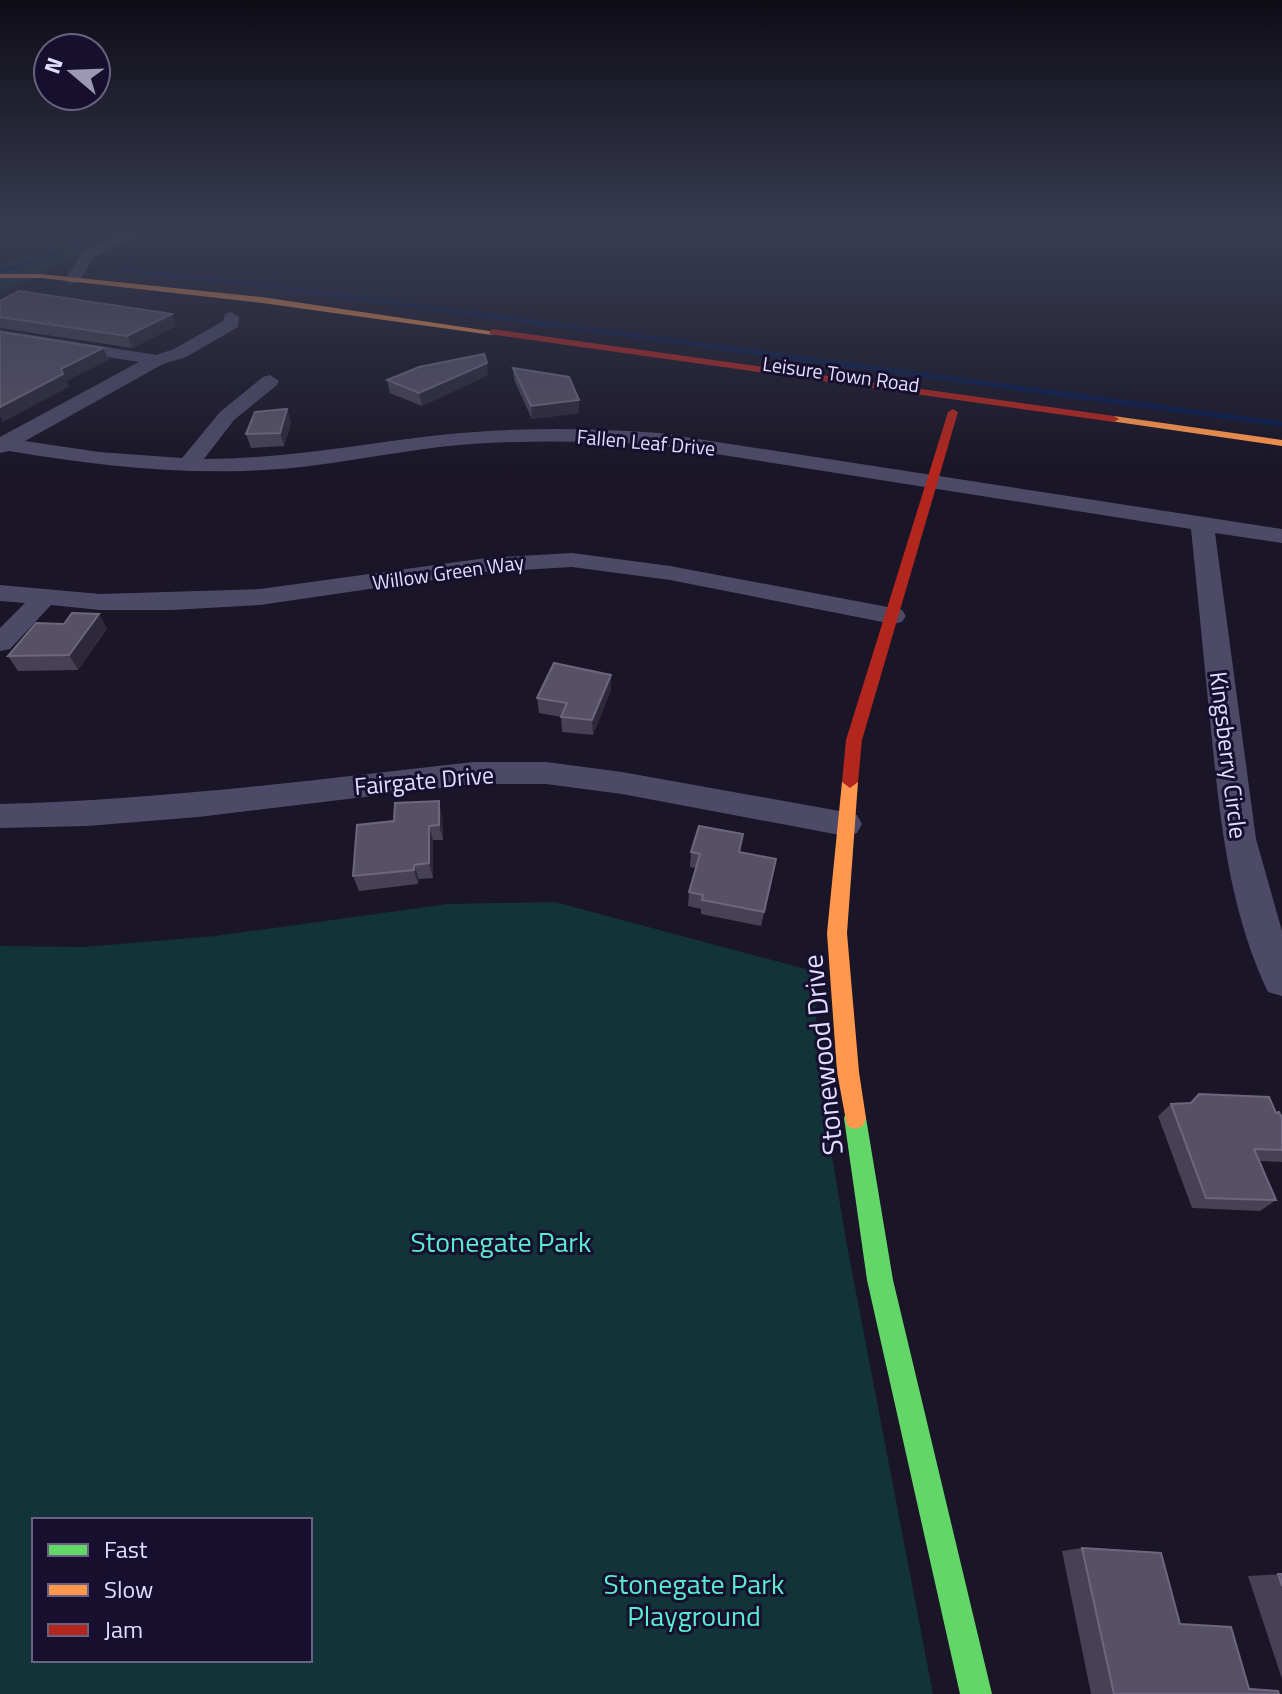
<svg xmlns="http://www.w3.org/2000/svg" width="1282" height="1694" viewBox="0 0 1282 1694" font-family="'Titillium Web',sans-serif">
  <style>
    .green { fill: #123337; fill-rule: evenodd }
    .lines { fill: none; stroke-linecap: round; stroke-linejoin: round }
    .stream-far1 { stroke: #071b4d; stroke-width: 4 }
    .stream { stroke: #071b4d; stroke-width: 5 }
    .street { fill: #4d4a68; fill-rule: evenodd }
    .fast { fill: #63d668; fill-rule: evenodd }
    .slow { fill: #ff974d; fill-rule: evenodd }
    .jam { fill: #b3261e; fill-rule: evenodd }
    .wall { fill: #464155 }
    .shaded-wall { fill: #2d293b }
    .building { fill: #575167; stroke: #6c677f; stroke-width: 2 }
    .labels { text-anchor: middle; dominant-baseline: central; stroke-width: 6; stroke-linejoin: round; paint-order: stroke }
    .far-street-label { font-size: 20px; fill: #e2dcff; stroke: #160f2e }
    .street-label { font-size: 24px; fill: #e2dcff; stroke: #160f2e }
    .near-street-label { font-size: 28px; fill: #e2dcff; stroke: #160f2e }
    .near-park-label { font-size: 28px; fill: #5aedd2; stroke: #160f2e }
  </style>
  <rect width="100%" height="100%" fill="#1a1627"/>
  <path class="green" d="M102,230H142L40,272L49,273L0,291V265Z
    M555,902L813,971L821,1090L846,1240L933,1694H0V946L84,947L215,936L448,904ZM34,1520H310V1660H34Z"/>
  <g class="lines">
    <path class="stream-far1" d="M119,270L247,283L731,349
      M0,272L117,230"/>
    <path class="stream" d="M716,347L1282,424"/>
    <path class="street" d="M132,230H150L94,257L78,283H68L65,280L83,251Z
      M231,312L239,317L238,327L186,357L163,364L25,441L99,452L182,458L220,412L263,377L270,375L279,381L277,385L234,420L204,459C284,459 361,444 440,435C513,427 586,428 659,433L1282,529V543L1215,533L1256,839L1282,931V996L1268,992C1229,910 1220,819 1211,730C1204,663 1198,596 1191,529L659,445C586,441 512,439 439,447C381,454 323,467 264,470C178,475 93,465 9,451L0,453V437L139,362L0,340V330L156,355L174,349L223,321L225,314Z
      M572,553L670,566L893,608L902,610L906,616L902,622L893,624L670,580L572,567L486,572L260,605L172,610H100L51,605L10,649L0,651V628L25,603L0,601V585L100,594L260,589L486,558Z
      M473,762H546L622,772L845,812L857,815L862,824L857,833L845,836L622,794L546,784H473L198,817L87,826L0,828V804C159,800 315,780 473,762Z"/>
    <path class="fast" d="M855,1107L863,1110L866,1118L893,1280L992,1694H960L867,1280L844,1118L847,1110Z"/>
    <path class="slow" d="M0,274H41L262,297L496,332L492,335L262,303L41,278H0Z
      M1114,416L1282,440V446L1110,421L1109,419Z
      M850,776L858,782L847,933L859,1072L866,1118L863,1126L855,1129L847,1126L837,1072L827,933L842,782Z"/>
    <path class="jam" d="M492,329L1114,416L1119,419L1114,422L489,334Z
      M953,409L958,412L862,740L858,782L850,788L842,782L846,740L948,412Z"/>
  </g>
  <path class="wall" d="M0,301L176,326L132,348L0,328Z
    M513,368L579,413L532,419L514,380Z
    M488,375L422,406L390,393L387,380Z
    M287,409L291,423L284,446L251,448L246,434Z
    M99,614L107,629L78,670L18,671L8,656Z
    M611,690L593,735L562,732L561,717L539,713L537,698Z
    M442,816L443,840H433V878L419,879L418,884L359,891L353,876Z
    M691,852H740L773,874L761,926L701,914V909L688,906L689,892L696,868L690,867Z
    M1199,1094L1276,1113L1282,1118V1162L1260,1161L1276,1200L1260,1211L1192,1208L1158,1116L1171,1104L1189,1103Z
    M1082,1548L1180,1624L1249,1688L1278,1691L1279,1694H1091L1062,1551Z
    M1282,1574V1679L1248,1576Z"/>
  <path class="shaded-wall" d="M172,314L176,326L132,348L127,336Z
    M103,348L109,360L67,381L69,387L3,422L0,416V407L61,369Z
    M487,363L488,375L422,406L419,393Z
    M579,400V413L532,419L531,406Z
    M287,409L291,423L284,446L280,433Z
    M99,614L107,629L78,670L69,655Z
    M611,675V690L593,735L592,720Z
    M439,801L442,816L443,840L439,825Z
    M429,826L433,840V878L429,863Z
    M414,865L419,879L418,884L414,870Z"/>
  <path class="building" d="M19,291L172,314L127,336L0,317V301Z
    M0,332L103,348L61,369L63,374L0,407Z
    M484,354L487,363L419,393L387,380L419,367Z
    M513,368L569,377L579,400L531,406Z
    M287,409L280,433L246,434L255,412Z
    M72,613L99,614L69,655L8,656L36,623L64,624Z
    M554,663L611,675L592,720L561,717L567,703L537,698Z
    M439,801V825L429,826V863L414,865V870L353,876L357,825L394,821L395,803Z
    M699,826L743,834L739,852L776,859L764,912L702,900L703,895L689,892L700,854L691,852Z
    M1199,1094L1269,1097L1276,1113L1279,1112L1282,1118V1150L1254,1149L1276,1200L1206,1198L1171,1104L1191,1103Z
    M1082,1548L1161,1553L1180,1624L1231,1627L1249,1689L1278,1691L1279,1694H1114Z
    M1278,1574H1282V1586Z"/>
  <linearGradient id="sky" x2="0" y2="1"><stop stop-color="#0e0c15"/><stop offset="0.49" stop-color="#383c52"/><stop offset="1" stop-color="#383c52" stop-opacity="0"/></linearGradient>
  <rect width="1282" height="468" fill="url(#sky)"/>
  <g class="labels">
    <g class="far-street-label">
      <text transform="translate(841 374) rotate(8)">Leisure Town Road</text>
      <text transform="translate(646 442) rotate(5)">Fallen Leaf Drive</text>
      <text transform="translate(448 572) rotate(-8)">Willow Green Way</text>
    </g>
    <g class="street-label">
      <text transform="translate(1229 755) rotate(83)">Kingsberry Circle</text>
      <text transform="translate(424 780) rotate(-5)">Fairgate Drive</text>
    </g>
    <g class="near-street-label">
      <text transform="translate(822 1055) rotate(-96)">Stonewood Drive</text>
    </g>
    <g class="near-park-label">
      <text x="501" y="1241">Stonegate Park</text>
      <text x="694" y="1583">Stonegate Park<tspan x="694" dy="32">Playground</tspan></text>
    </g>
  </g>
  <rect x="32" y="1518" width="280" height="144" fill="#160f2e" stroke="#686182" stroke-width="2"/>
  <rect x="48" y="1544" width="40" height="12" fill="#63d668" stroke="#686182" stroke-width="2"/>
  <text x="104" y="1558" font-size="24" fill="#e2dcff">Fast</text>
  <rect x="48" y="1584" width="40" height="12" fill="#ff974d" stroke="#686182" stroke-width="2"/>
  <text x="104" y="1598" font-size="24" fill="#e2dcff">Slow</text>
  <rect x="48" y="1624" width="40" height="12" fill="#b3261e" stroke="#686182" stroke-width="2"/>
  <text x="104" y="1638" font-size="24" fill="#e2dcff">Jam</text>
  <g transform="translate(72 72) rotate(289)"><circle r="38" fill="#160f2e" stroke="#686182" stroke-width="2"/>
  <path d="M0-6L14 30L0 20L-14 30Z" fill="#9c97b3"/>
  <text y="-12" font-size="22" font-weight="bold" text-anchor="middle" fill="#e2dcff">N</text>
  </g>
</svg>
